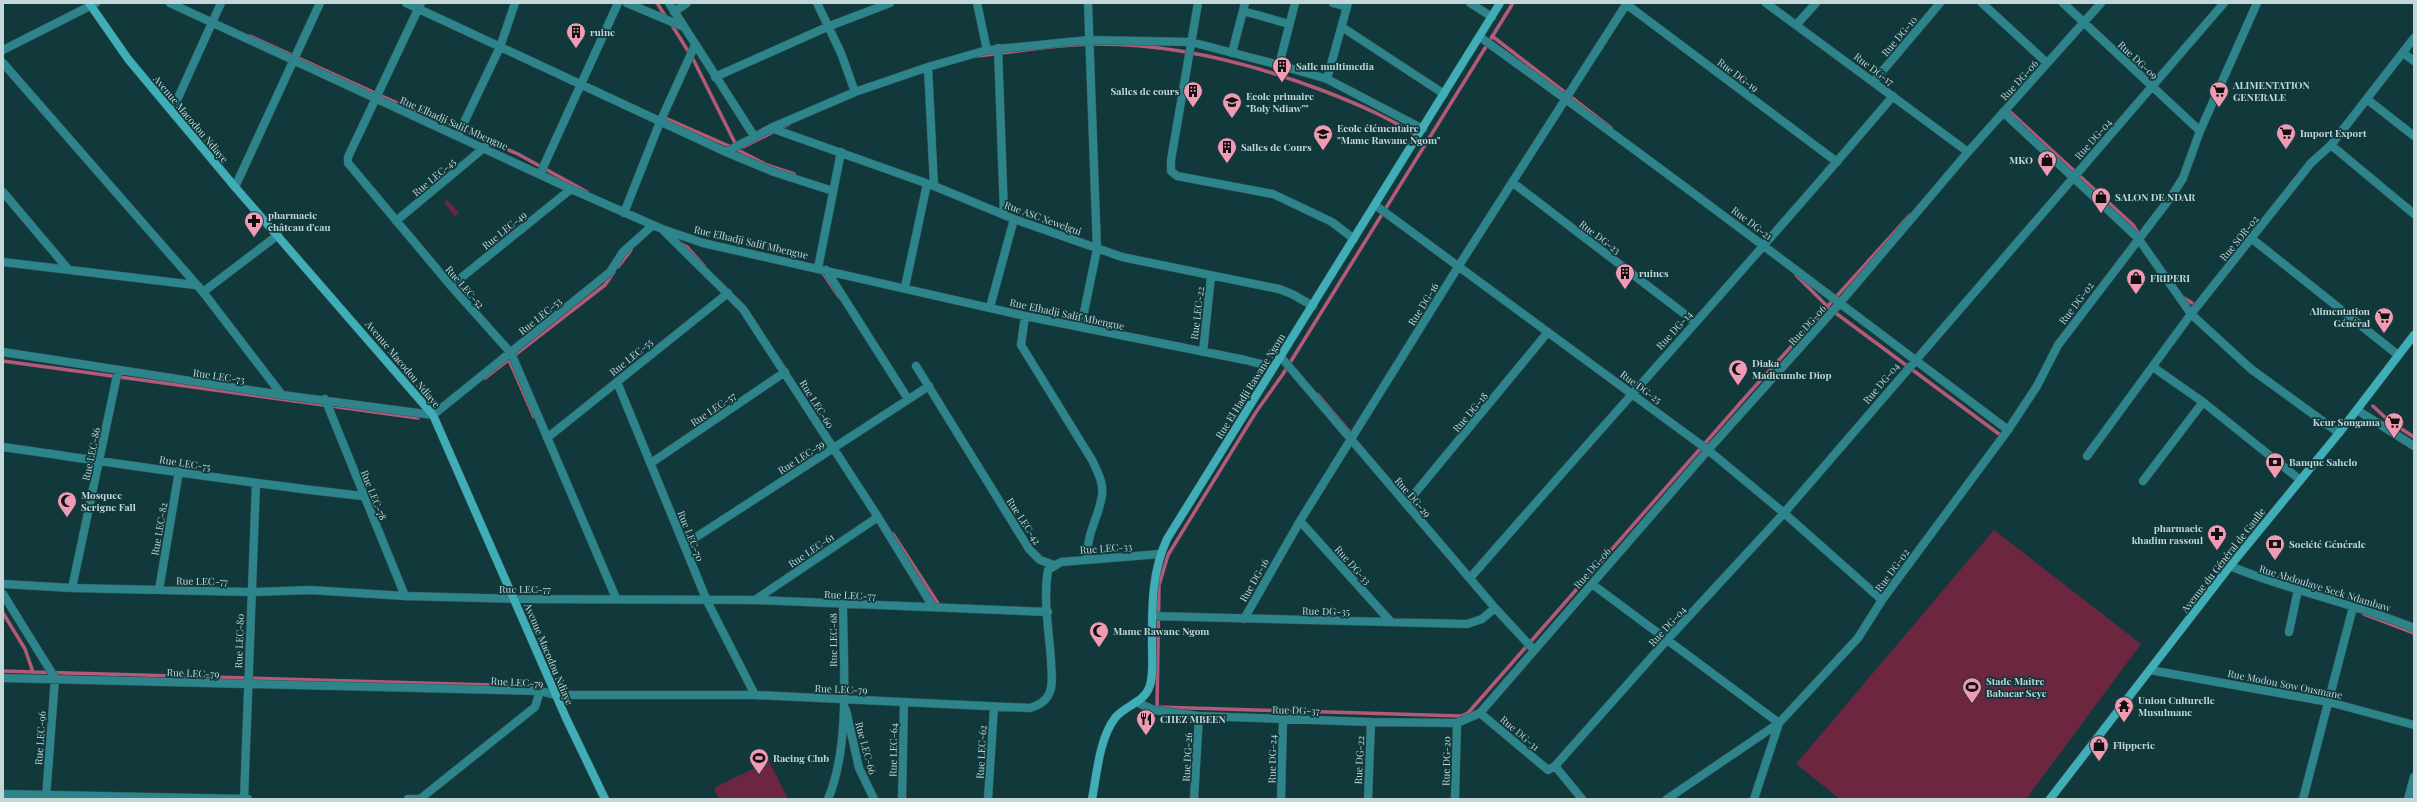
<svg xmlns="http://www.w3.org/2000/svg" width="2417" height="802" viewBox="0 0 2417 802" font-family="'Playfair Display',serif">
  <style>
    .green { fill: #6d2640 }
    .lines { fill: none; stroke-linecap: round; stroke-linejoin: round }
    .stream { stroke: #b45a78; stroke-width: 3.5 }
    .street-casing { stroke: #315558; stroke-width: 9 }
    .secondary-casing { stroke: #315558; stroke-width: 9 }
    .street { stroke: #2d848a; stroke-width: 8 }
    .secondary { stroke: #40aeb6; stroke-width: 8 }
    .labels { text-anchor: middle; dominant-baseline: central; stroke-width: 3.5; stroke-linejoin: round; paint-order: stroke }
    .poi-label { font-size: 10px; font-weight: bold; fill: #c3d7d9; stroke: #11393c; text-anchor: start }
    .street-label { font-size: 10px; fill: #c3d7d9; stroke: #11393c }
  </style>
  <rect width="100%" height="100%" fill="#11393c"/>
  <path class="green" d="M447,200L459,213L455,216L444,203Z
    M1994,530L2141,644L2026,799H1840L1796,764Z
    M769,761L788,799H719L714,788Z"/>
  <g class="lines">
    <path class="stream" d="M657,3L666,17
      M1513,3L1283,374L1256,412L1168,555L1159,585L1157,707L1461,716L1468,713L1750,392L1910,215
      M670,22L693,59L737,147
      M250,36L395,102L518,154L587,192
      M1492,36L1611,128
      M977,56C1015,52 1059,44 1097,44C1176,44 1251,63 1324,91C1360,105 1395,120 1426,142
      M2007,109L2133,225L2140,236
      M663,117L738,150L767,165L794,174
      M743,147L789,124
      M680,243L687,247L704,266
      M618,267L631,250
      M821,270L839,297
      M1796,275L1828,307
      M2184,298L2192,303
      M1833,311L2003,437
      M509,360L534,417
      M3,361L418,418
      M485,378L605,285L614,272
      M1317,394L1352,435
      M2373,406L2389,421L2414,437
      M893,534L939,605
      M3,613L25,649L33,672L3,671
      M2364,614L2414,633
      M33,672L529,686"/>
    <defs>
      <path id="street" d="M170,3L571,189L662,229L703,243L1025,316L1245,360L1272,367
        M406,3L726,152L774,172L833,191
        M421,3L348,157V163L451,286L511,353L616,598
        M627,3L684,27
        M669,3L754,136
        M817,3L841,53L855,92
        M977,3L987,50
        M1198,3L1171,160V171L1177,176L1273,194L1332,222L1354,239
        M1333,3L1347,7
        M1470,3L1492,17
        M1766,3L1968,152
        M1982,3L2047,63
        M2063,3L2200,131
        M1626,4L1837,162
        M1243,11L1289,24
        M674,12L687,3
        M1797,24L1816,3
        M1342,27L1444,94
        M1480,37C1658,165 1833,298 2008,430
        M998,48L1004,215
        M3,50L96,3
        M1232,53L1245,3
        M2403,53L2414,61
        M3,63L203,292L282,395
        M1279,65L1295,3
        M928,67L934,186
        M715,77L827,27L890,3
        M1327,79L1348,3
        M1874,81L1940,3
        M2368,100L2414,136
        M172,111L221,3
        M2003,112L2138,238L2191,314L2251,369L2339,433
        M771,128L934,186L1014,219L1122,257L1279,289L1292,294L1313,306
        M458,135L500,47L515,3
        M2331,145L2414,214
        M726,152L771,128L855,92L928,67L987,50L1089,40L1191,42L1279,65L1327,79L1423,129
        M540,174L618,3
        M1512,182L1695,322
        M235,187L320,3
        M3,192L68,269
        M1375,205L1708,450L1784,513L1882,600
        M624,213L660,122L695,45
        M396,221L485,147
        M664,231L743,309L878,517L933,607
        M2251,238L2398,355
        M3,262L195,285
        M818,268L841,152
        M826,270L908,399
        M451,286L571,189
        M905,287L927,184
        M203,292L278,235
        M990,307L1014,219
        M1025,316L1021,345L1092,460C1097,471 1104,483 1102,495C1099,518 1085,535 1088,559
        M1081,327L1097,249L1088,3
        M3,352L282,395L433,415L610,272L623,252L653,225
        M1203,352L1211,276
        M1280,356L1495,608L1533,649
        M916,366L1029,549L1040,560L1054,565
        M2153,367L2203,402L2299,479
        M617,382L707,601L755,695
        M325,399L405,596
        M2357,410L2414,446
        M547,438L728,293
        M3,447C123,464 243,483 363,496
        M2087,456L2191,314L2311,163L2331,145L2414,38
        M651,463L785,372
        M2143,481L2203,402
        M1406,504L1548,332
        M1300,521L1391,622
        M684,545L929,386
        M2230,566C2290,591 2354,603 2414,628
        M1470,578C1610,417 1755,259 1893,96
        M3,584L72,588L251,592L310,590L405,596L515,599L755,600L1048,612
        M1592,584L1779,723L1754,799
        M72,588L118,371
        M159,590L179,471
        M3,594L55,678L46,798
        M755,600L878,517
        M1152,616L1467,624L1482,619L1495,608
        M1244,619L1300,521L1458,267L1627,3
        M2289,632L2298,590
        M2150,670L2329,702L2414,725
        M3,678L540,691L556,695H755L1030,708C1039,705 1045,702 1049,694C1054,684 1051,670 1051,660C1049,631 1043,599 1048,570L1061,562L1160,554
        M1136,702L1154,710L1199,716L1371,722L1457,723L1480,713L1708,450L1839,304L1968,152L2101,3
        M846,710L859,768L874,799
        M1480,713L1548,770L1555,766L1666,641L1784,513L2224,3
        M1555,766L1582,799
        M3,794L248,799
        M244,799L256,484
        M408,799H420L535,707L540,691
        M828,799C851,745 843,663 843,605
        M902,799L904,702
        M988,799L994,707
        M1194,799L1199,716
        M1281,799L1283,719
        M1368,799L1371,722
        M1455,799L1457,723
        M1667,799L1779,723L1858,638L1882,600L2008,430L2037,386L2058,345L2171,197L2183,178L2200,131L2257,3
        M2303,799L2353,607
        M2408,799L2414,777"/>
      <path id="secondary" d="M89,3L128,59L235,187L433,415L566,718L605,799
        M1092,799C1097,774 1099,739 1115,718C1124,706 1143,703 1149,688C1154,676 1152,660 1152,646C1152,610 1151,573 1167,539L1500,3
        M2050,799L2230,566L2339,433L2414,335"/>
    </defs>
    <use href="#street" class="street-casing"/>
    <use href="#secondary" class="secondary-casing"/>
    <use href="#street" class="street"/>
    <use href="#secondary" class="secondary"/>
  </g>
  <defs>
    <symbol id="building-pin" viewBox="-11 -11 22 30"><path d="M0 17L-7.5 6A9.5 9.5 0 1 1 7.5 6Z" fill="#f19ab4" stroke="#11393c"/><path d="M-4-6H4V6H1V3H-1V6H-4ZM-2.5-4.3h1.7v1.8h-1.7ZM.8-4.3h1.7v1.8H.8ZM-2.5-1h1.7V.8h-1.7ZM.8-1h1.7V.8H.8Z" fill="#111"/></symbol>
    <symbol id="supermarket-pin" viewBox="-11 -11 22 30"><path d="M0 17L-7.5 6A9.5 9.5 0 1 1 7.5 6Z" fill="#f19ab4" stroke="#11393c"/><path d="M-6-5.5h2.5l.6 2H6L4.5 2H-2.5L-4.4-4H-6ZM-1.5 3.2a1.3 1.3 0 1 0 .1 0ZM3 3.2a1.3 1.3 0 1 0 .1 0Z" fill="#111"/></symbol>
    <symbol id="school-pin" viewBox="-11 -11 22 30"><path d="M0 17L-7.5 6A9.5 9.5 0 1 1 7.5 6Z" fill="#f19ab4" stroke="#11393c"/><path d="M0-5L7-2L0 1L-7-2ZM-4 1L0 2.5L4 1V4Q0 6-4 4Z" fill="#111"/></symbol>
    <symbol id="shop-pin" viewBox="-11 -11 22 30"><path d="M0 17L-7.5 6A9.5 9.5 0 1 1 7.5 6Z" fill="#f19ab4" stroke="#11393c"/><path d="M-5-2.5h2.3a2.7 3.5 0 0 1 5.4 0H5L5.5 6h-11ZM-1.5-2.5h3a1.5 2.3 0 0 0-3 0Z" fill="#111"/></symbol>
    <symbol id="pharmacy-pin" viewBox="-11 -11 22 30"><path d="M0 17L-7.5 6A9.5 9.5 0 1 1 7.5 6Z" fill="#f19ab4" stroke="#11393c"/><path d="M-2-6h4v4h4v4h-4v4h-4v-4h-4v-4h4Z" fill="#111"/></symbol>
    <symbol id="mosque-pin" viewBox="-11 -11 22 30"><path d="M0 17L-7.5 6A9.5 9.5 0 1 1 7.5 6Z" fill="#f19ab4" stroke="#11393c"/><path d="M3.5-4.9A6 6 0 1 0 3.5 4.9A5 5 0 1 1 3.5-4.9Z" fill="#111"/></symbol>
    <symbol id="bank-pin" viewBox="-11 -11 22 30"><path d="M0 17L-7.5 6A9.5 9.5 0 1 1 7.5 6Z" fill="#f19ab4" stroke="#11393c"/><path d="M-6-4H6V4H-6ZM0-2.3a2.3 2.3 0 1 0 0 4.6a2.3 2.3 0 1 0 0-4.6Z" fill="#111"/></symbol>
    <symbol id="stadium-pin" viewBox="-11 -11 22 30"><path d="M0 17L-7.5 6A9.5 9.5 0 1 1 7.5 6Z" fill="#f19ab4" stroke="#11393c"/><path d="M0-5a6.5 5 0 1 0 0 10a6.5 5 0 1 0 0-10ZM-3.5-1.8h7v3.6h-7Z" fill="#111"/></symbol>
    <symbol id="temple-pin" viewBox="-11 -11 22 30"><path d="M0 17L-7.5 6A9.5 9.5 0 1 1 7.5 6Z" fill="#f19ab4" stroke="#11393c"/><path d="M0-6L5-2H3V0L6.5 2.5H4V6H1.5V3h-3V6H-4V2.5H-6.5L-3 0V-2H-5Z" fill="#111"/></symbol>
    <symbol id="restaurant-pin" viewBox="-11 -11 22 30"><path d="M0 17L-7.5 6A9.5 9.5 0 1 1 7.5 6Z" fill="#f19ab4" stroke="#11393c"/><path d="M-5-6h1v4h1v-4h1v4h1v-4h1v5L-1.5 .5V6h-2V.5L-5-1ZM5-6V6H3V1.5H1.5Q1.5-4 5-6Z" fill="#111"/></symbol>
  </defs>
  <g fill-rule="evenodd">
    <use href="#building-pin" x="565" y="21" width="22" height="30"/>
    <use href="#building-pin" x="1271" y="55" width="22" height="30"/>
    <use href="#building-pin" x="1182" y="80" width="22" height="30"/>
    <use href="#supermarket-pin" x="2208" y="80" width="22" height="30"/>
    <use href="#school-pin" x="1221" y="91" width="22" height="30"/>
    <use href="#supermarket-pin" x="2275" y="122" width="22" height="30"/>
    <use href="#school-pin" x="1312" y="123" width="22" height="30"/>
    <use href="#building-pin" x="1216" y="136" width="22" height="30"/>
    <use href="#shop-pin" x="2036" y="149" width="22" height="30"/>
    <use href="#shop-pin" x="2090" y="186" width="22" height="30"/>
    <use href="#pharmacy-pin" x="243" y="210" width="22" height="30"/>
    <use href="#building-pin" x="1614" y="262" width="22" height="30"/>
    <use href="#shop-pin" x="2125" y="267" width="22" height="30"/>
    <use href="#supermarket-pin" x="2373" y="306" width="22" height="30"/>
    <use href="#mosque-pin" x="1727" y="358" width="22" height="30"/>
    <use href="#supermarket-pin" x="2383" y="411" width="22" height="30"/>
    <use href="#bank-pin" x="2264" y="451" width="22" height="30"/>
    <use href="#mosque-pin" x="56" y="490" width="22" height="30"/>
    <use href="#pharmacy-pin" x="2206" y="523" width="22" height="30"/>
    <use href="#bank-pin" x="2264" y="533" width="22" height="30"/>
    <use href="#mosque-pin" x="1088" y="620" width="22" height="30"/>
    <use href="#stadium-pin" x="1961" y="676" width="22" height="30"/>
    <use href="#temple-pin" x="2113" y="695" width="22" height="30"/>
    <use href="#restaurant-pin" x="1135" y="708" width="22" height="30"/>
    <use href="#shop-pin" x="2088" y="734" width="22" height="30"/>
    <use href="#stadium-pin" x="748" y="747" width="22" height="30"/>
  </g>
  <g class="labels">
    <g class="poi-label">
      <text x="590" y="32">ruine</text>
      <text x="1296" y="66">Salle multimedia</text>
      <text x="2233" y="85">ALIMENTATION<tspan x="2233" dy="12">GENERALE</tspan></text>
      <text x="1179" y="91" text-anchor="end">Salles de cours</text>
      <text x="1246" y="96">Ecole primaire<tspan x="1246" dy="12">"Boly Ndiaw""</tspan></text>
      <text x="1337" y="128">Ecole élémentaire<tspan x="1337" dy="12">"Mame Rawane Ngom"</tspan></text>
      <text x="2300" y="133">Import Export</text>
      <text x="1241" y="147">Salles de Cours</text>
      <text x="2033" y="160" text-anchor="end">MKO</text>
      <text x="2115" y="197">SALON DE NDAR</text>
      <text x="268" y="215">pharmacie<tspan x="268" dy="12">château d'eau</tspan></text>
      <text x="1639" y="273">ruines</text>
      <text x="2150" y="278">FRIPERI</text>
      <text x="2370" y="311" text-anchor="end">Alimentation<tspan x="2370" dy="12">Général</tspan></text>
      <text x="1752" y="363">Diaka<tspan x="1752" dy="12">Madieumbe Diop</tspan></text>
      <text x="2380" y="422" text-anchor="end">Keur Songama</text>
      <text x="2289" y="462">Banque Sahelo</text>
      <text x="81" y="495">Mosquee<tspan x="81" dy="12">Serigne Fall</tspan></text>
      <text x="2203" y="528" text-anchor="end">pharmacie<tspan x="2203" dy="12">khadim rassoul</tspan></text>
      <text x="2289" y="544">Société Générale</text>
      <text x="1113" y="631">Mame Rawane Ngom</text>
      <text x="1986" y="681">Stade Maître<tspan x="1986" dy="12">Babacar Seye</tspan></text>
      <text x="2138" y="700">Union Culturelle<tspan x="2138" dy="12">Musulmane</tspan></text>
      <text x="1160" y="719">CHEZ MBEEN</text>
      <text x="2113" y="745">Flipperie</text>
      <text x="773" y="758">Racing Club</text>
    </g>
    <g class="street-label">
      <text transform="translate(1899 36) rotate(-50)">Rue DG-10</text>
      <text transform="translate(2138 60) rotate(43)">Rue DG-09</text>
      <text transform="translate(1874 69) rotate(37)">Rue DG-17</text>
      <text transform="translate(1738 75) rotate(37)">Rue DG-19</text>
      <text transform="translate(2019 80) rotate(-48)">Rue DG-06</text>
      <text transform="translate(191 119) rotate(50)">Avenue Macodou Ndiaye</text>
      <text transform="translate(454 123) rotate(24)">Rue Elhadji Salif Mbengue</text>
      <text transform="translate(2093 139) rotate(-49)">Rue DG-04</text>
      <text transform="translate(434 177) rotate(-40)">Rue LEC-45</text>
      <text transform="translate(1043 218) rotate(20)">Rue ASC Xewelgui</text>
      <text transform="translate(1752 223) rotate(37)">Rue DG-21</text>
      <text transform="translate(504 230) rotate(-39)">Rue LEC-49</text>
      <text transform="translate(1600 237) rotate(37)">Rue DG-23</text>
      <text transform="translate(2239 238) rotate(-51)">Rue SOR-02</text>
      <text transform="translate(751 242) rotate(13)">Rue Elhadji Salif Mbengue</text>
      <text transform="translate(465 287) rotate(49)">Rue LEC-52</text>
      <text transform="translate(2076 303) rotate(-53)">Rue DG-02</text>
      <text transform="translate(1423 304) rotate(-58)">Rue DG-16</text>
      <text transform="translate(1197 313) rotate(-83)">Rue LEC-22</text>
      <text transform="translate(1067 314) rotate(12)">Rue Elhadji Salif Mbengue</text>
      <text transform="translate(540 316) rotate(-39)">Rue LEC-53</text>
      <text transform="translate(1807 325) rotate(-48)">Rue DG-06</text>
      <text transform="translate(1674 330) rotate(-48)">Rue DG-14</text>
      <text transform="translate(631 357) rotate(-39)">Rue LEC-55</text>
      <text transform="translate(403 364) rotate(50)">Avenue Macodou Ndiaye</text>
      <text transform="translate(219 376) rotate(8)">Rue LEC-73</text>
      <text transform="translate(1881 383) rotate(-50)">Rue DG-04</text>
      <text transform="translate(1250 386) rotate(-58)">Rue El Hadji Rawane Ngom</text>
      <text transform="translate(1641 387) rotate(36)">Rue DG-25</text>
      <text transform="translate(817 404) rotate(58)">Rue LEC-60</text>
      <text transform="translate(713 409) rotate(-34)">Rue LEC-57</text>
      <text transform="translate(1470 412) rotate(-50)">Rue DG-18</text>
      <text transform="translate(91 454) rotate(-78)">Rue LEC-86</text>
      <text transform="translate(801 457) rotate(-33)">Rue LEC-59</text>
      <text transform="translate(185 463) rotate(9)">Rue LEC-75</text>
      <text transform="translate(374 495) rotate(68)">Rue LEC-78</text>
      <text transform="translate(1413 497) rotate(49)">Rue DG-29</text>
      <text transform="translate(1024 521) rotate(57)">Rue LEC-42</text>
      <text transform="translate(159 529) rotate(-80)">Rue LEC-82</text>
      <text transform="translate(691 536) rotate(68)">Rue LEC-70</text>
      <text transform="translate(1106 548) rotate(-4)">Rue LEC-33</text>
      <text transform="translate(811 550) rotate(-34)">Rue LEC-61</text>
      <text transform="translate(2223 560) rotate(-52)">Avenue du Général de Gaulle</text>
      <text transform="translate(1353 565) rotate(48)">Rue DG-33</text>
      <text transform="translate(1592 568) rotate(-49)">Rue DG-06</text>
      <text transform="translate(1892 570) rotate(-54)">Rue DG-02</text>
      <text transform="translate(1254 580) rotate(-60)">Rue DG-16</text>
      <text transform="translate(202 581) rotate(1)">Rue LEC-77</text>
      <text transform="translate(2325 588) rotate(17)">Rue Abdoulaye Seck Ndambaw</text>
      <text x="525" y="589">Rue LEC-77</text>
      <text transform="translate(850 595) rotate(2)">Rue LEC-77</text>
      <text transform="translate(1326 611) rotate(1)">Rue DG-35</text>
      <text transform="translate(1667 626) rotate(-48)">Rue DG-04</text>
      <text transform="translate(833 640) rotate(-90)">Rue LEC-68</text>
      <text transform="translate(239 641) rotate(-88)">Rue LEC-80</text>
      <text transform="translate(549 654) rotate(67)">Avenue Macodou Ndiaye</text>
      <text transform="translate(193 673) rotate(2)">Rue LEC-79</text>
      <text transform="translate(517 682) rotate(3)">Rue LEC-79</text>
      <text transform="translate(2285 684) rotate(11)">Rue Modou Sow Ousmane</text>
      <text transform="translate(841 689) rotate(2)">Rue LEC-79</text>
      <text transform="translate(1296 710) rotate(2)">Rue DG-37</text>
      <text transform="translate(1520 733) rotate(40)">Rue DG-31</text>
      <text transform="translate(40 738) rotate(-86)">Rue LEC-96</text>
      <text transform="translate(866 748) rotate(75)">Rue LEC-66</text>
      <text transform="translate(893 750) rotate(-89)">Rue LEC-64</text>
      <text transform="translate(981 752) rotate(-87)">Rue LEC-62</text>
      <text transform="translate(1187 757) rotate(-87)">Rue DG-26</text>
      <text transform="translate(1272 759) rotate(-89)">Rue DG-24</text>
      <text transform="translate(1359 760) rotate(-87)">Rue DG-22</text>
      <text transform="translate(1446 761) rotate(-89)">Rue DG-20</text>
    </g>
  </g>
  <rect width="2417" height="802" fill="none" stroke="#c3d7d9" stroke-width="8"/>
</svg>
